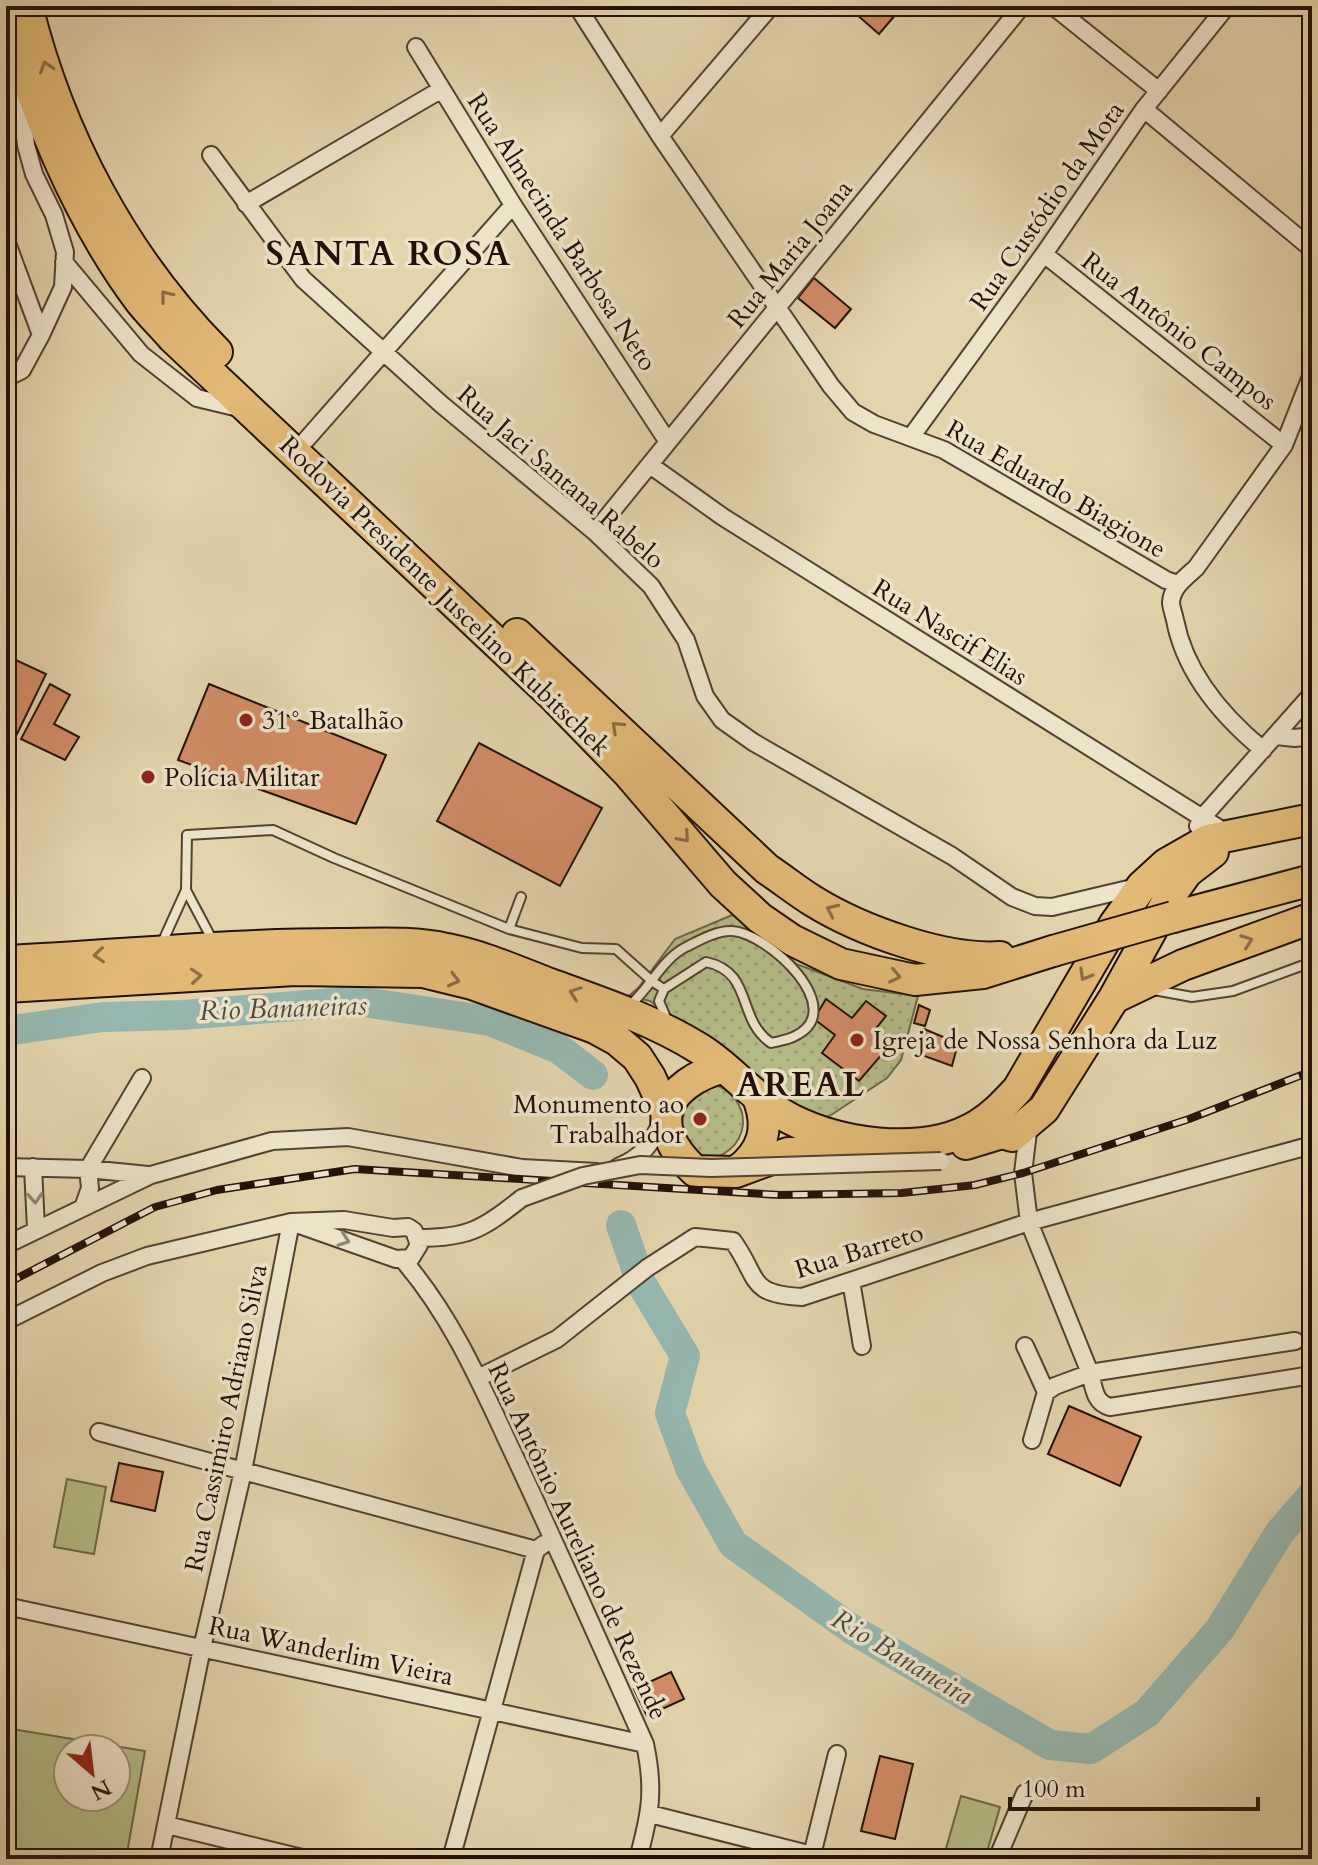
<svg xmlns="http://www.w3.org/2000/svg" width="1318" height="1865" viewBox="0 0 1318 1865" font-family="Cardo,serif">
  <style>
    .grass { fill: #b5bc88; stroke: #6c6648; stroke-width: 2; fill-rule: evenodd }
    .park { fill: url(#park-dots); stroke: #6c6648; stroke-width: 2 }
    .lines { fill: none; stroke-linecap: round; stroke-linejoin: round }
    .river { stroke: #96b7af; stroke-width: 30 }
    .building { fill: #d28d67; stroke: #231108; stroke-width: 2 }
    .lane-casing { stroke: #534231; stroke-width: 12 }
    .street-casing { stroke: #534231; stroke-width: 20 }
    .highway-casing { stroke: #231108; stroke-width: 34 }
    .lane { stroke: #ede3c9; stroke-width: 8 }
    .street { stroke: #ede3c9; stroke-width: 16 }
    .highway { stroke: #e2ba76; stroke-width: 30 }
    .rail-casing { stroke: #231108; stroke-width: 8 }
    .rail { stroke: #ede3c9; stroke-width: 5; stroke-dasharray: 15; stroke-linecap: butt }
    .street-bridge-casing { stroke: #534231; stroke-width: 20; stroke-linecap: butt }
    .highway-bridge-casing { stroke: #231108; stroke-width: 34; stroke-linecap: butt }
    .street-bridge { stroke: #ede3c9; stroke-width: 16 }
    .highway-bridge { stroke: #e2ba76; stroke-width: 30 }
    .oneway { stroke: #8c6e44 }
    .oneway2 { stroke: #928472 }
    .poi-dot { fill: #8f2418; stroke: #ede3c9; stroke-width: 3 }
    .labels { text-anchor: middle; dominant-baseline: central; stroke-width: 7; stroke-linejoin: round; paint-order: stroke }
    .street-label { font-size: 26px; fill: #231108; stroke: #ede3c9 }
    .poi-label { font-size: 26px; fill: #231108; stroke: #ede3c9; text-anchor: start }
    .water-label { font-size: 28px; font-style: italic; fill: #4b4b42; stroke: #ede3c9 }
    .district-label { font-size: 34px; font-weight: bold; letter-spacing: 2px; fill: #231108; stroke: #ede3c9 }
  </style>
  <defs>
    <pattern id="park-dots" width="8" height="8" patternUnits="userSpaceOnUse" patternTransform="scale(2)"><rect width="8" height="8" fill="#b5bc88"/><path d="M2 2h.1M6 6h.1" fill="none" stroke="#9ba174" stroke-width="1.8" stroke-linecap="round"/></pattern>
  </defs>
  <rect width="100%" height="100%" fill="#e3d4ac"/>
  <filter id="stains"><feTurbulence type="fractalNoise" baseFrequency=".0025" numOctaves="4"/><feColorMatrix values="0 0 0 0 .2 0 0 0 0 .09 0 0 0 0 .02 0 0 0 .5 -.17"/></filter>
  <radialGradient id="worn" r=".72"><stop offset=".6" stop-color="#630" stop-opacity="0"/><stop offset="1" stop-color="#630" stop-opacity=".3"/></radialGradient>
  <path class="grass" d="M67,1479L106,1487L94,1554L54,1547Z
    M6,1728L145,1751L126,1859H6ZM68,1749H116V1797H68Z
    M961,1796L1000,1807L985,1859H943Z"/>
  <path class="park" d="M737,913L796,964L863,989L918,996L901,1060L887,1078L822,1121L796,1112L650,1001L629,996L639,987L675,939Z
    M707,1082C760,1095 752,1159 699,1160L666,1109Z"/>
  <g class="lines">
    <path class="river" d="M6,1031L103,1017L182,1015L357,1001L490,1021L559,1049L593,1075
      M621,1225L641,1283L685,1356L670,1413L690,1468L733,1544L853,1630L1050,1745L1091,1749L1147,1713L1220,1629L1280,1532L1312,1495"/>
  </g>
  <path class="building" d="M847,6H889L897,13L879,34Z
    M814,278L851,309L835,328L798,298Z
    M7,656L46,674L17,734L6,728Z
    M50,684L70,695L54,724L79,737L65,760L21,739Z
    M209,684L386,755L356,824L178,760Z
    M479,743L602,808L560,886L437,821Z
    M826,999L852,1018L866,1001L886,1016L873,1032L890,1045L859,1081L822,1053L835,1035L814,1019Z
    M919,1005L930,1010L925,1026L914,1023Z
    M924,1029L958,1043L952,1066L916,1053Z
    M1069,1406L1141,1437L1120,1486L1048,1454Z
    M119,1463L163,1472L155,1511L111,1501Z
    M671,1672L684,1699L647,1716L634,1689Z
    M880,1756L913,1764L895,1839L861,1831Z"/>
  <g class="lines">
    <defs>
      <path id="lane" d="M186,890L187,835L273,830L334,858L509,929L582,948L616,949L653,982L664,989
        M509,929L521,897
        M162,943L186,890L214,943
        M1154,990L1192,997L1233,991L1312,962
        M630,1005C650,988 662,959 686,947C698,941 717,930 732,931C769,933 850,1010 795,1036C788,1040 779,1041 771,1043C736,1019 754,972 706,962L664,989L659,1001L667,1020"/>
      <path id="street" d="M577,6L660,136L831,386L853,412L874,424L944,450L1166,580L1178,584
        M1053,6L1159,91
        M416,47L513,205L668,442
        M1144,109L1312,249
        M660,136L771,6
        M211,155L303,279L441,404L595,532L651,586L686,640L705,696L722,720L753,742L952,856L1012,897L1035,906L1052,907L1141,886
        M246,204L442,89
        M7,243L41,335
        M1044,254L1284,445
        M64,262L141,354L197,398L243,409
        M6,378L22,370L41,335L63,287L65,252L54,215L34,174L26,145L18,79
        M911,437L1044,254L1144,109L1227,6
        M306,440L513,205
        M650,465L723,517L1228,834
        M595,532L1022,6
        M1276,736L1295,738L1312,736
        M1263,750C1222,716 1185,673 1175,620C1174,615 1171,607 1171,602C1172,587 1186,577 1196,568L1284,445L1312,374
        M1198,826L1201,819L1312,694
        M1029,1124L1023,1173L1029,1222L1090,1373C1094,1387 1094,1403 1110,1407L1312,1375
        M6,1167L88,1169L148,1175
        M33,1167L36,1229
        M618,1167C643,1157 653,1142 663,1118
        M84,1205L90,1188L88,1169L142,1078
        M418,1238C470,1238 482,1229 522,1198
        M6,1245L151,1175L272,1141L348,1137L522,1168L597,1172
        M403,1260C453,1318 482,1387 514,1455C559,1551 602,1648 645,1744C655,1791 650,1814 638,1859
        M851,1281L862,1346
        M6,1321L102,1273L147,1256L291,1222L344,1220L393,1228L408,1227L414,1231L419,1245L411,1258L396,1259L291,1222
        M1025,1346L1046,1392
        M478,1378L557,1339L647,1268L695,1237L733,1241C760,1279 747,1294 802,1297L1029,1222L1312,1145
        M99,1432L536,1550
        M1032,1440L1046,1392L1055,1386L1090,1373L1295,1341
        M6,1606L645,1744
        M650,1814L828,1859
        M167,1825L306,1859
        M159,1859L202,1648L243,1471L291,1222
        M451,1859L536,1550L544,1544
        M811,1859L837,1754
        M997,1859L1025,1793"/>
      <path id="highway" d="M6,6C30,104 79,220 140,301C150,314 163,326 173,338L553,696L628,773L723,884L760,918L792,940L841,964L915,980L983,973L1053,951
        M27,6C59,135 123,257 217,352
        M517,634L767,869C782,879 797,891 813,901C860,930 944,961 1000,957
        M1173,917L1312,880
        M6,961C117,956 227,944 338,944C374,944 412,941 447,949C483,956 516,971 550,984C600,1002 654,1020 700,1049C729,1067 751,1095 780,1113C832,1145 924,1158 978,1125C994,1115 1005,1103 1018,1089L1114,925L1142,886L1166,864L1208,840L1312,819
        M6,987L295,970L423,972L472,984L595,1028L617,1040L637,1057L650,1077L666,1112
        M1114,998L1183,965L1312,918
        M724,1067C664,1084 645,1125 695,1171L736,1172L788,1153H864
        M966,1144L1002,1133L1012,1136L1044,1109L1114,998L1172,893L1187,872L1213,852
        M737,1171C763,1152 770,1128 758,1098"/>
    </defs>
    <use href="#lane" class="lane-casing"/>
    <use href="#street" class="street-casing"/>
    <use href="#highway" class="highway-casing"/>
    <use href="#lane" class="lane"/>
    <use href="#street" class="street"/>
    <use href="#highway" class="highway"/>
    <defs>
      <path id="rail" d="M6,1284L155,1207L217,1190L355,1169L780,1195L902,1193L975,1185L1023,1173L1189,1119L1312,1071"/>
    </defs>
    <use href="#rail" class="rail-casing"/>
    <use href="#rail" class="rail"/>
    <defs>
      <path id="street-bridge" d="M522,1198L583,1176L640,1165L711,1168L941,1161"/>
      <path id="highway-bridge" d="M1053,951L1173,917"/>
    </defs>
    <use href="#street-bridge" class="street-bridge-casing"/>
    <use href="#highway-bridge" class="highway-bridge-casing"/>
    <use href="#street-bridge" class="street-bridge"/>
    <use href="#highway-bridge" class="highway-bridge"/>
  </g>
  <defs><path id="oneway-chevron" d="M-2-3.5L2.5 0L-2 3.5" fill="none" stroke-width="1.6" stroke-linecap="round" stroke-linejoin="round" transform="scale(2)"/></defs>
  <g class="oneway">
    <use href="#oneway-chevron" transform="translate(46 67) rotate(-108)"/>
    <use href="#oneway-chevron" transform="translate(166 296) rotate(-129)"/>
    <use href="#oneway-chevron" transform="translate(617 727) rotate(-137)"/>
    <use href="#oneway-chevron" transform="translate(684 837) rotate(49)"/>
    <use href="#oneway-chevron" transform="translate(832 910) rotate(-155)"/>
    <use href="#oneway-chevron" transform="translate(1247 941) rotate(-20)"/>
    <use href="#oneway-chevron" transform="translate(99 955) rotate(176)"/>
    <use href="#oneway-chevron" transform="translate(1085 975) rotate(120)"/>
    <use href="#oneway-chevron" transform="translate(196 976) rotate(-4)"/>
    <use href="#oneway-chevron" transform="translate(895 976) rotate(12)"/>
    <use href="#oneway-chevron" transform="translate(454 980) rotate(14)"/>
    <use href="#oneway-chevron" transform="translate(575 993) rotate(-160)"/>
  </g>
  <g class="oneway2">
    <use href="#oneway-chevron" transform="translate(35 1198) rotate(87)"/>
    <use href="#oneway-chevron" transform="translate(344 1240) rotate(19)"/>
  </g>
  <g class="poi-dot">
    <circle cx="246" cy="720" r="8"/>
    <circle cx="148" cy="777" r="8"/>
    <circle cx="857" cy="1040" r="8"/>
    <circle cx="700" cy="1119" r="8"/>
  </g>
  <g class="labels">
    <g class="street-label">
      <text transform="translate(1047 206) rotate(-55)">Rua Custódio da Mota</text>
      <text transform="translate(562 232) rotate(57)">Rua Almecinda Barbosa Neto</text>
      <text transform="translate(790 254) rotate(-51)">Rua Maria Joana</text>
      <text transform="translate(1179 331) rotate(38)">Rua Antônio Campos</text>
      <text transform="translate(561 477) rotate(41)">Rua Jaci Santana Rabelo</text>
      <text transform="translate(1056 489) rotate(30)">Rua Eduardo Biagione</text>
      <text transform="translate(445 596) rotate(44)">Rodovia Presidente Juscelino Kubitschek</text>
      <text transform="translate(950 632) rotate(32)">Rua Nascif Elias</text>
      <text transform="translate(859 1251) rotate(-17)">Rua Barreto</text>
      <text transform="translate(226 1418) rotate(-78)">Rua Cassimiro Adriano Silva</text>
      <text transform="translate(578 1541) rotate(65)">Rua Antônio Aureliano de Rezende</text>
      <text transform="translate(331 1651) rotate(12)">Rua Wanderlim Vieira</text>
    </g>
    <g class="poi-label">
      <text x="262" y="720">31° Batalhão</text>
      <text x="164" y="777">Polícia Militar</text>
      <text x="873" y="1040">Igreja de Nossa Senhora da Luz</text>
      <text x="684" y="1104" text-anchor="end">Monumento ao<tspan x="684" dy="30">Trabalhador</tspan></text>
    </g>
    <g class="water-label">
      <text transform="translate(283 1008) rotate(-2)">Rio Bananeiras</text>
      <text transform="translate(902 1657) rotate(31)">Rio Bananeira</text>
    </g>
    <g class="district-label">
      <text x="389" y="254">SANTA ROSA</text>
      <text x="801" y="1085">AREAL</text>
    </g>
  </g>
  <rect width="1318" height="1865" fill="none" stroke="#e3d4ac" stroke-width="32"/>
  <rect x="8" y="8" width="1302" height="1849" fill="none" stroke="#231108" stroke-width="4"/>
  <rect x="16" y="16" width="1286" height="1833" fill="none" stroke="#231108" stroke-width="2"/>
  <g transform="translate(92 1773) rotate(152)"><circle r="38" fill="#ede3c9" stroke="#9c8f7c" stroke-width="2"/>
  <path d="M0-6L14 30L0 20L-14 30Z" fill="#8f2418"/>
  <text y="-12" font-size="22" font-weight="bold" text-anchor="middle" fill="#231108">N</text>
  </g>
  <path d="M1010 1797v12h248v-12" fill="none" stroke="#231108" stroke-width="4"/>
  <text x="1022" y="1797" font-size="24" fill="#231108" stroke="#ede3c9" stroke-width="6" paint-order="stroke">100 m</text>
  <rect width="100%" height="100%" filter="url(#stains)"/>
  <rect width="100%" height="100%" fill="url(#worn)"/>
</svg>
